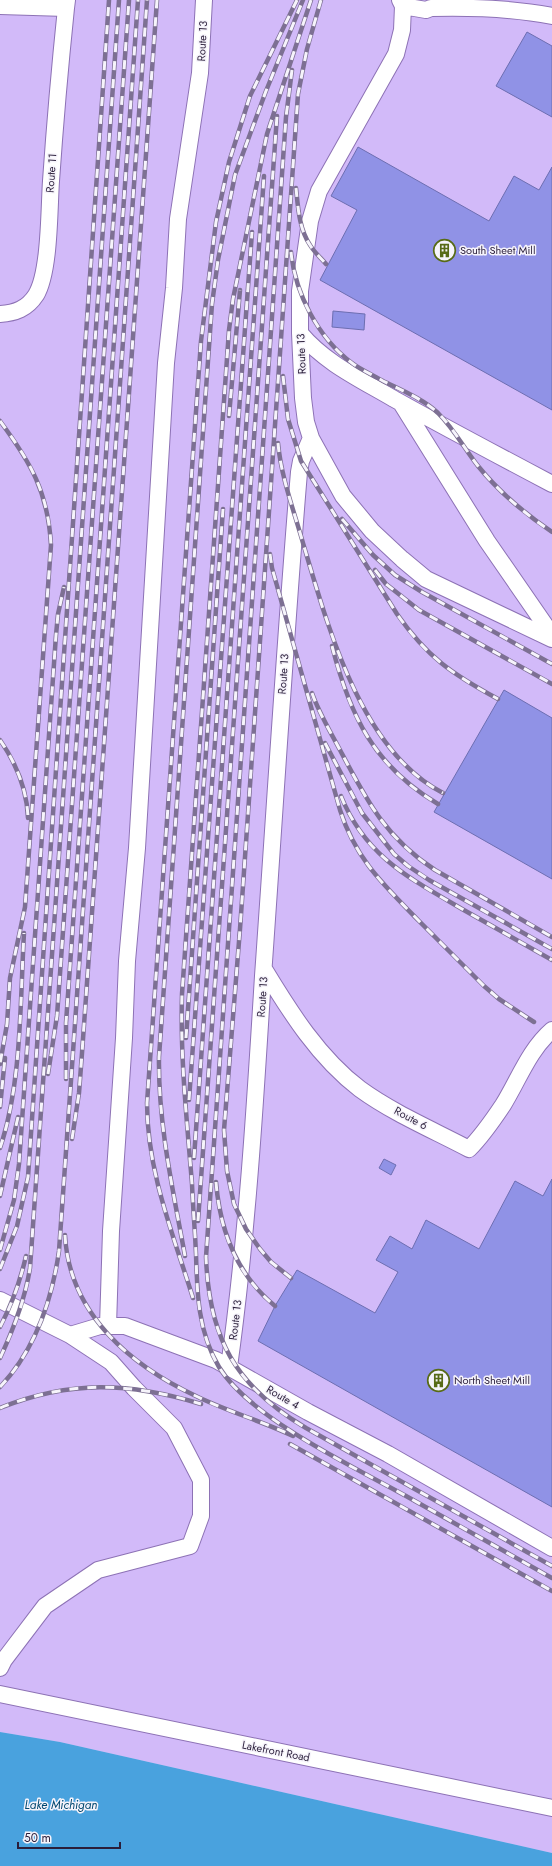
<svg xmlns="http://www.w3.org/2000/svg" width="552" height="1866" viewBox="0 0 552 1866" font-family="Jost,sans-serif">
  <style>
    .built { fill: #d2baf9 }
    .water { fill: #49a2de }
    .building { fill: #9092e6; stroke: #6d6eb1 }
    .lines { fill: none; stroke-linecap: round; stroke-linejoin: round }
    .minor-casing { stroke: #8d72b5; stroke-width: 18 }
    .minor { stroke: #fff; stroke-width: 16 }
    .rail-casing { stroke: #7d7093; stroke-width: 4.5 }
    .rail { stroke: #f6f4fb; stroke-width: 3; stroke-dasharray: 9; stroke-linecap: butt }
    .labels { text-anchor: middle; dominant-baseline: central; stroke-width: 3; stroke-linejoin: round; paint-order: stroke }
    .street-label { font-size: 11px; fill: #2a1e3a; stroke: #f6f4fb }
    .poi-label { font-size: 11px; fill: #2a1e3a; stroke: #f6f4fb; text-anchor: start }
    .water-label { font-size: 12px; font-style: italic; fill: #004870; stroke: #f6f4fb }
  </style>
  <rect width="100%" height="100%" fill="#dbcbf7"/>
  <path class="built" d="M0,0H552V1853L60,1742L0,1732Z"/>
  <path class="water" d="M0,1732L60,1742L552,1853V1866H0Z"/>
  <path class="building" d="M527,32L552,46V117L496,86Z
    M358,147L489,221L514,176L539,190L552,167V410L320,280L357,210L331,196Z
    M333,311L365,314L364,330L332,327Z
    M504,690L552,718V879L434,812Z
    M384,1159L396,1165L391,1175L379,1168Z
    M552,1179V1507L258,1341L275,1306L297,1270L375,1313L398,1272L376,1260L390,1236L412,1249L426,1220L479,1249L515,1181L543,1196Z"/>
  <g class="lines">
    <defs>
      <path id="minor" d="M400,0L403,6L426,10L431,8C472,7 512,8 552,16
        M0,6L66,8L67,0
        M403,6L402,30L396,54L319,191L310,221L300,291V333L303,398L306,422L311,438L343,496L372,531L402,559L426,579L552,639
        M0,314C15,313 27,309 36,295C50,272 49,209 51,181C55,123 60,66 66,8
        M300,333C325,363 360,379 394,399C446,428 499,456 552,484
        M401,403L487,541L552,635
        M264,969C290,1012 319,1058 360,1089C393,1113 433,1130 469,1149C482,1136 493,1120 503,1105C519,1079 529,1050 552,1030
        M0,1300L70,1335L100,1326H125L216,1360L308,1412L388,1454L552,1548
        M108,1326L111,1231L124,1038L127,961L137,848L166,363L174,288L178,219L200,73L204,0
        M229,1367C247,1237 255,1107 263,976C275,808 285,640 299,472L301,461L311,438
        M0,1668L4,1660L45,1606L98,1570L190,1546L201,1516V1480L174,1428L134,1388L111,1362L70,1335
        M0,1694L552,1808"/>
    </defs>
    <use href="#minor" class="minor-casing"/>
    <use href="#minor" class="minor"/>
    <defs>
      <path id="rail" d="M311,0L267,134L233,299L229,330L182,994C180,1058 187,1121 192,1184C193,1208 195,1231 196,1254C197,1293 198,1332 219,1367C250,1418 354,1467 406,1496C455,1523 503,1551 552,1578
        M292,70L286,117L206,1257C209,1338 235,1386 306,1428L552,1566
        M296,188C298,207 299,229 310,245C314,252 321,258 326,264
        M291,252C295,293 318,338 352,363C361,370 373,375 383,381C401,390 423,399 438,413C454,429 464,448 478,466C499,492 524,513 552,532
        M283,376L288,419L301,461L397,614C427,657 452,674 498,699
        M229,416L240,290
        M0,421C31,463 48,492 51,545L25,907L10,978L7,1024L0,1064
        M278,443C281,477 294,511 303,543C328,627 361,751 443,793
        M342,519L373,555L395,575L422,592L552,664
        M270,554L272,568L340,810C356,860 384,885 419,921C441,943 462,964 484,986L499,999L534,1022
        M375,570L386,584L419,610L552,684
        M332,646C350,716 374,766 438,804
        M312,693C319,713 330,731 340,750C367,801 385,837 435,870L552,937
        M0,740C16,763 27,790 28,818
        M325,743L362,813L394,854L408,866L429,880L552,949
        M341,796C365,856 409,878 462,909C492,926 522,943 552,960
        M186,1038L223,509
        M48,1074L57,1016L129,0
        M66,1079V1023L138,0
        M189,1100L252,232
        M0,1107L5,1058
        M72,1139L79,1093L82,1053L157,0
        M0,1148C22,1083 20,1002 24,933
        M194,1158L264,176
        M216,1182C220,1231 236,1274 275,1306
        M0,1196L18,1117
        M198,1221L277,116
        M65,1235C69,1314 131,1366 198,1397C229,1412 262,1421 293,1436
        M0,1250L14,1200L19,1164L56,635L58,614L64,587
        M185,1256C173,1190 158,1124 159,1057L212,304L218,260L235,175L266,91L303,0
        M0,1269L17,1226L28,1177L109,0
        M291,1278L271,1262L260,1249L246,1229L234,1204L227,1171L224,1130L240,929L298,94L307,49L321,0
        M193,1298C173,1234 147,1171 147,1103L201,341L216,222L229,162L250,96L297,0
        M0,1327C12,1304 20,1282 26,1256
        M0,1358C14,1328 25,1300 30,1268L119,0
        M0,1387C35,1350 52,1300 59,1251L147,0
        M0,1408C70,1380 129,1382 201,1404
        M290,1444L552,1591"/>
    </defs>
    <use href="#rail" class="rail-casing"/>
    <use href="#rail" class="rail"/>
  </g>
  <defs>
    <symbol id="building-ring" viewBox="-11 -11 22 22"><circle r="9.5" fill="#f6f4fb" stroke="#586b17" stroke-width="1.5"/><path d="M-4-6H4V6H1V3H-1V6H-4ZM-2.5-4.3h1.7v1.8h-1.7ZM.8-4.3h1.7v1.8H.8ZM-2.5-1h1.7V.8h-1.7ZM.8-1h1.7V.8H.8Z" fill="#586b17"/></symbol>
  </defs>
  <g fill-rule="evenodd">
    <use href="#building-ring" x="432" y="238" width="25" height="25"/>
    <use href="#building-ring" x="426" y="1368" width="25" height="25"/>
  </g>
  <g class="labels">
    <g class="street-label">
      <text transform="translate(202 41) rotate(-87)">Route 13</text>
      <text transform="translate(51 173) rotate(-86)">Route 11</text>
      <text transform="translate(301 354) rotate(-92)">Route 13</text>
      <text transform="translate(283 674) rotate(-86)">Route 13</text>
      <text transform="translate(262 997) rotate(-86)">Route 13</text>
      <text transform="translate(411 1118) rotate(28)">Route 6</text>
      <text transform="translate(235 1320) rotate(-83)">Route 13</text>
      <text transform="translate(283 1397) rotate(30)">Route 4</text>
      <text transform="translate(276 1751) rotate(11)">Lakefront Road</text>
    </g>
    <g class="poi-label">
      <text x="460" y="250">South Sheet Mill</text>
      <text x="454" y="1380">North Sheet Mill</text>
    </g>
    <g class="water-label">
      <text x="61" y="1805">Lake Michigan</text>
    </g>
  </g>
  <path d="M18 1842v6h102v-6" fill="none" stroke="#2a1e3a" stroke-width="2"/>
  <text x="24" y="1842" font-size="12" fill="#2a1e3a" stroke="#f6f4fb" stroke-width="3" paint-order="stroke">50 m</text>
</svg>
